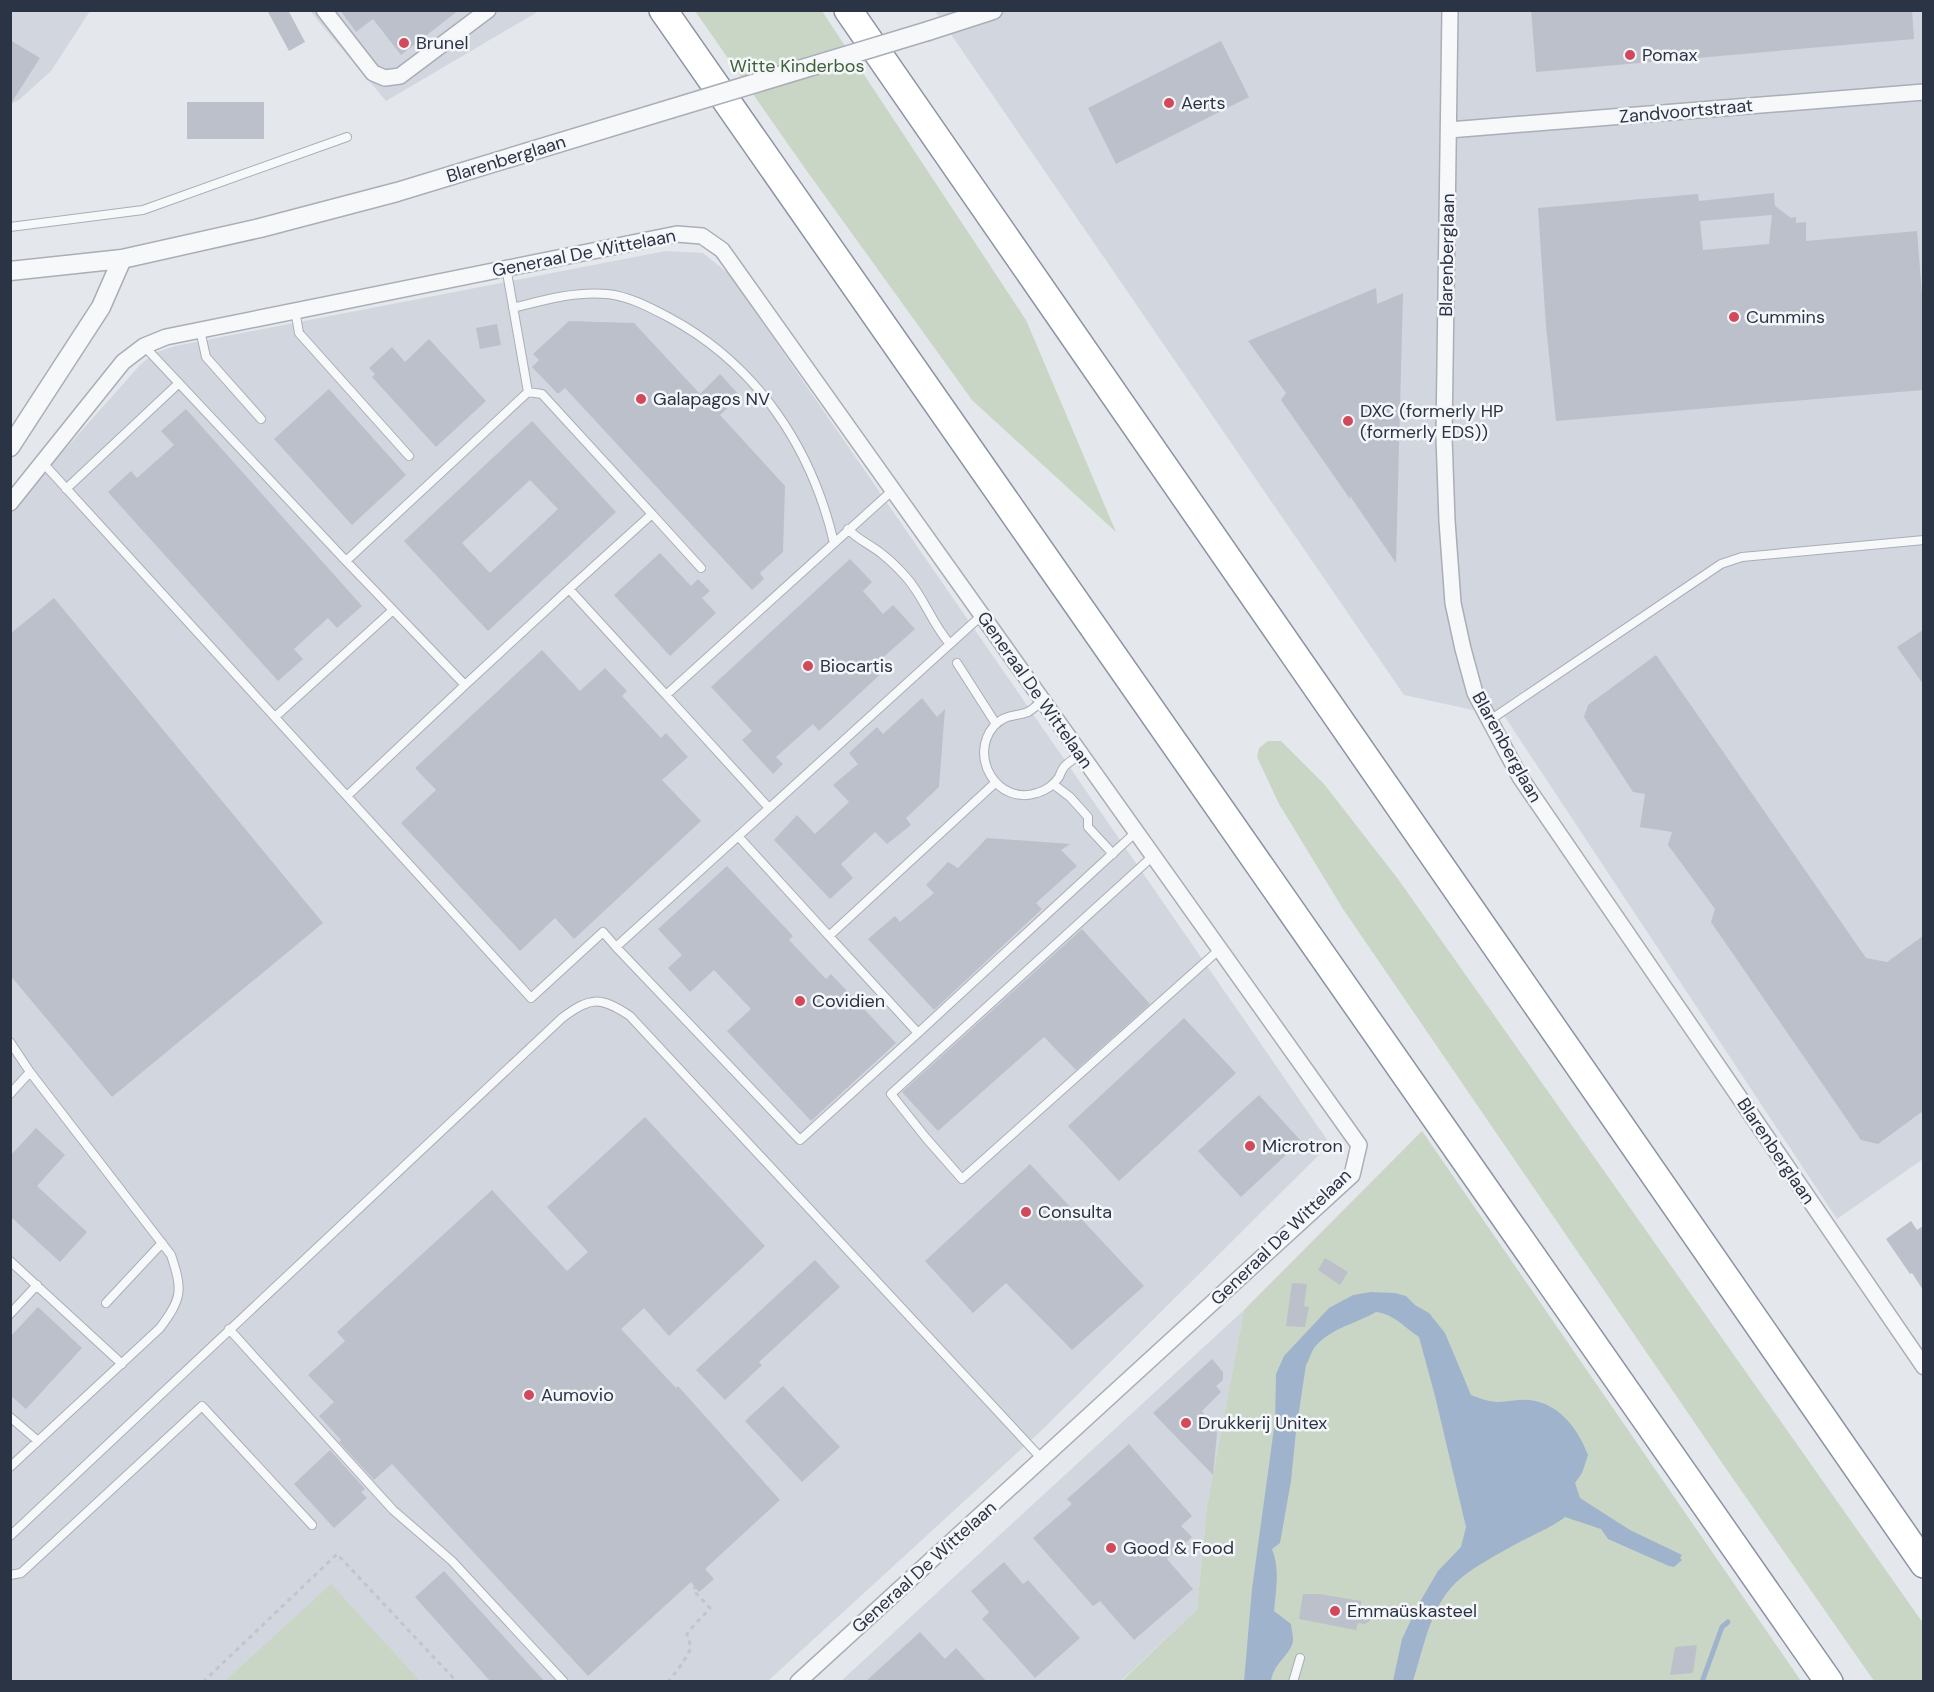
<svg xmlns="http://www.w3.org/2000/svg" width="1934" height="1692" viewBox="0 0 1934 1692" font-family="'DM Sans',sans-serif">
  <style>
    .built { fill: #d2d6de }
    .green { fill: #c9d6c5 }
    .water { fill: #9fb4cc }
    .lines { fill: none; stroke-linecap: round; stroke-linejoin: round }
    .stream { stroke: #9fb4cc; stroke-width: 5 }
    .building { fill: #bbc0ca; fill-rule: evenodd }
    .service-casing { stroke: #a9aeb7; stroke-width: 10 }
    .minor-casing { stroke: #a9aeb7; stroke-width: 18 }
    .tertiary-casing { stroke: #a9aeb7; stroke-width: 21 }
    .motorway-casing { stroke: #8b94a3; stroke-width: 30 }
    .path { stroke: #c2c5cb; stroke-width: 3; stroke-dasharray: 4.5 4.5; stroke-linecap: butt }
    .service { stroke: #f7f8fa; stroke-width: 8 }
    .minor { stroke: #f7f8fa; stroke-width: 15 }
    .tertiary { stroke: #f7f8fa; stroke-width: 18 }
    .motorway { stroke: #fff; stroke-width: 27 }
    .tertiary-bridge-casing { stroke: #a9aeb7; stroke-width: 21; stroke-linecap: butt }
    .tertiary-bridge { stroke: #f7f8fa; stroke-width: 18 }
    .poi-dot { fill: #d1495b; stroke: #f4f6f9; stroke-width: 2 }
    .labels { text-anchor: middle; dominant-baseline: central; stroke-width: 5; stroke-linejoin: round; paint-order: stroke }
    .poi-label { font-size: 18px; fill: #2b3445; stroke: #f4f6f9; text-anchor: start }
    .park-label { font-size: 18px; fill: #3f6138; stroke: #f4f6f9 }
    .street-label { font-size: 18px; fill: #2b3445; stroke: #f4f6f9 }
  </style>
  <rect width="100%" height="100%" fill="#e4e7ec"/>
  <path class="built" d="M11,11H90L51,71L20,99L11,104Z
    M310,11H539L386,101Z
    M935,11H1923V1159L1837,1219L1505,717L1404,695Z
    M666,251L703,253L729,274L1330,1144L1043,1429L768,1681L11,1682V510L140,365L154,353L175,346Z
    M1244,1310L1207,1506L1197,1609L1121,1681L840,1682Z"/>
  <path class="green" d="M695,11H822L1026,320L1116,532L972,400L804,167Z
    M1268,741H1281L1324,784L1398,879L1923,1623V1681H1874L1729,1473L1343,909L1279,804L1257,757L1259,748Z
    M1422,1131L1801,1681L1121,1682L1197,1609L1207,1506L1244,1310Z
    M331,1584L420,1681H225Z"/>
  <path class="water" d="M1371,1292L1395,1293L1406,1296L1415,1305L1429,1313L1445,1333L1471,1395C1479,1398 1489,1402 1498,1402C1508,1402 1520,1399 1530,1400C1560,1404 1578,1429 1588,1455L1582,1473L1575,1483L1580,1498L1630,1530L1682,1555L1680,1558L1682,1560L1674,1567L1669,1566L1608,1539L1601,1529L1565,1517C1551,1528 1532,1535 1516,1544C1498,1554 1477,1565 1461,1578C1431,1602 1424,1647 1413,1681H1393L1402,1639L1418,1605L1438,1571L1461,1547L1466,1527L1435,1396L1419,1337C1404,1327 1394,1314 1376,1312C1355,1324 1330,1328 1314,1348C1311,1353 1309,1360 1306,1365L1296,1431L1291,1481L1280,1543L1272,1549C1280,1569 1276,1590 1274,1611L1291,1624C1291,1628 1293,1634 1293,1639C1293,1654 1274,1661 1271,1681H1244L1252,1589L1275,1421L1276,1374L1284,1356L1329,1308L1353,1295Z"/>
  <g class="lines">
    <path class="stream" d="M1702,1682L1722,1627L1728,1622"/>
  </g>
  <path class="building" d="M267,10H288L305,42L289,51Z
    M340,10H459L401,55L373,19L356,32Z
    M1531,10H1912L1914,39L1536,72Z
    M10,40L40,58L10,105Z
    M1221,41L1249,97L1116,164L1088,108Z
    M187,102H264V139H187Z
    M1774,193L1775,206L1791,218L1796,217V223L1806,222V241L1917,231L1923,307V390L1556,421L1546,326L1538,208L1698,194L1699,201ZM1772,215L1769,244L1703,250L1700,221Z
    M1376,288L1377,304L1403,293L1396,563L1350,496V499L1281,400L1286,393L1248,341Z
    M569,321L634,323L700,394L720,374L740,396L720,415L785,486L783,552L760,573L764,579L752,590L565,388L558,394L532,367L539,360L533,354Z
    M497,324L501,345L480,349L476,328Z
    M429,339L486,401L436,447L372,377L375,374L369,368L392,347L405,362Z
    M329,389L406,475L352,525L274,439Z
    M186,409L362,606L337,628L328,618L294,649L303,659L278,681L108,492L131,471L137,478L174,445L161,431Z
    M532,421L616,512L488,631L404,541ZM530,480L558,509L490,573L462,543Z
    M660,553L691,586L698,579L710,591L702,598L716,613L670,656L614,595Z
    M850,559L872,582L863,591L883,614L893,605L915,629L878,662L885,670L819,731L813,724L776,757L783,764L773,774L742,740L752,731L711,687Z
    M54,598L323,923L112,1097L10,975V634Z
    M1923,630V684L1897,647Z
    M542,650L580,691L605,668L627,691L622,696L661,738L666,733L688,757L662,780L701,821L574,939L555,918L520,951L401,823L436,790L415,768Z
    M1656,655L1866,958L1887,962L1923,936V1111L1878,1144L1861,1140L1711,922L1715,909L1668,845L1672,832L1640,827L1645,794L1633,792L1584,717L1588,705Z
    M922,698L937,717L945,709L939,787L906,818L911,825L887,844L875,832L841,864L853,878L830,899L774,840L797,815L815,834L849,802L833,785L858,764L849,753L877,727L883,734Z
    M987,838L1070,844L1061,850L1077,866L1036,903L1042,909L934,1010L868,939L895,916L900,922L934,893L926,885L948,862L958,868Z
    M727,866L793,936L789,940L826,979L831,974L896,1043L811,1121L727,1031L751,1009L714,970L690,992L668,968L682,955L658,929Z
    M1082,929L1150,1004L1076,1070L1044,1037L938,1131L902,1092Z
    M1184,1018L1236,1073L1119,1181L1068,1126Z
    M1259,1095L1301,1141L1241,1197L1198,1151Z
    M645,1117L765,1246L669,1336L644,1308L621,1329L676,1388L678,1386L780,1500L705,1569L714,1579L699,1592L691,1582L588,1676L392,1464L374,1480L339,1442L341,1440L319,1416L334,1402L308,1375L345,1341L337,1332L492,1190L567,1271L588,1252L547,1207Z
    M36,1128L65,1155L37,1186L87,1232L60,1262L10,1216V1156Z
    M1030,1164L1144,1286L1072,1350L1006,1283L973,1313L925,1261Z
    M1911,1221L1917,1230L1923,1226V1290L1912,1273L1910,1274L1886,1239Z
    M1325,1258L1348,1272L1340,1285L1318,1270Z
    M815,1260L840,1287L759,1362L762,1365L725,1400L696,1370Z
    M1292,1283L1307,1284L1304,1306L1309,1307L1305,1327L1286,1326Z
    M38,1307L82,1348L26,1409L10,1395V1337Z
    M1212,1359L1223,1372V1380L1216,1386L1221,1392L1202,1411L1217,1433L1213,1475L1153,1413Z
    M783,1386L840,1447L802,1482L745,1421Z
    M1129,1444L1192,1516L1181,1526L1192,1537L1167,1559L1193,1589L1134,1640L1100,1601L1093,1606L1033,1538L1072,1504L1067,1499Z
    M330,1450L365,1489L361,1492L367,1498L334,1528L294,1484Z
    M1004,1562L1023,1584L1028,1580L1080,1638L1035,1678L982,1619L989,1612L971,1591Z
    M444,1571L545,1682H491L415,1597Z
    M1303,1594H1319L1361,1601V1608L1368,1609L1371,1613V1620L1365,1624L1358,1623L1356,1630L1299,1619Z
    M920,1632L945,1659L956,1648L987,1682H865Z
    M1697,1645L1693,1673L1670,1675L1675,1647Z"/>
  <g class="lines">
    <defs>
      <path id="service" d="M10,227L143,210L347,137
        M506,267L528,392L346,561L465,685L569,589
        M513,308C544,300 575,291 607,294C629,296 651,308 670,318C757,365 812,448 834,543
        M295,310L299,333L409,456
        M200,330L206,357L261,419
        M144,346L346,561
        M528,392L542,394L652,514L569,589L666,695
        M43,463L531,998L603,932L616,947L982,615
        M66,489L179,383
        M652,514L701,568
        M848,529C858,540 871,545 882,554C891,561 899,569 906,577C924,597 932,624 950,644
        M957,663L996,724
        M1043,701C1038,704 1033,709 1028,712C1015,717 1005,714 994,726C968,756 997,806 1037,793C1045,791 1054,785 1059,777C1061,773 1062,768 1066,765C1070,761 1076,758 1081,754
        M275,717L393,610
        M1490,720L1721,564L1742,557L1924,540
        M1053,784L1070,797L1088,817V827L1113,854
        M347,796L465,685
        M769,808L666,695L893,490
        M738,836L829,936L995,783
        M1153,856L891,1094L926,1138L962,1179L1220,949
        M829,936L918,1033L1136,832
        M616,947L800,1140L918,1033
        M10,1042L30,1072L171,1255C183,1291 182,1298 160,1328L38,1441L10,1417
        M10,1094L30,1072
        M10,1261L122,1364
        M106,1303L162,1243
        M10,1314L37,1285
        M229,1329L393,1510L452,1561L564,1682
        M10,1467L38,1441
        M10,1536L562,1018C590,997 600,996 630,1016L1042,1459
        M10,1575L21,1573L202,1406L312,1525
        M1293,1682L1300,1658"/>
      <path id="minor" d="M324,10L373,73L385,78L400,76L488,10
        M1450,10L1444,437L1447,521L1453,603L1463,649L1475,693L1520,777L1924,1367
        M1449,130L1924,92
        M10,503L123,362L144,346L166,337L677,234L702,236L722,250L1359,1145L1352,1175L798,1682"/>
      <path id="tertiary" d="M928,31L993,10
        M10,271L122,259L260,228L397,192L670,109
        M10,447L101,307L122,259"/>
      <path id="motorway" d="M663,10L1829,1682
        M848,10L1924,1564"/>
    </defs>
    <use href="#service" class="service-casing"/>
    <use href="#minor" class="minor-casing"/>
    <use href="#tertiary" class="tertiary-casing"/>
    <use href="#motorway" class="motorway-casing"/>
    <path class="path" d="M203,1682L337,1554L457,1682
      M667,1682C678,1671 684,1661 691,1648L687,1634L688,1632L710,1608L693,1590L695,1587"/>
    <use href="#service" class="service"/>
    <use href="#minor" class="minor"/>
    <use href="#tertiary" class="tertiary"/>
    <use href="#motorway" class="motorway"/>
    <defs>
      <path id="tertiary-bridge" d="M670,109L928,31"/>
    </defs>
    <use href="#tertiary-bridge" class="tertiary-bridge-casing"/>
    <use href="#tertiary-bridge" class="tertiary-bridge"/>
  </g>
  <g class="poi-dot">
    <circle cx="404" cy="43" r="6"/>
    <circle cx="1630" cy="55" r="6"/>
    <circle cx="1169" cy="103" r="6"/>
    <circle cx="1734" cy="317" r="6"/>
    <circle cx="641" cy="399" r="6"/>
    <circle cx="1348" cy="421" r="6"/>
    <circle cx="808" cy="666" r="6"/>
    <circle cx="800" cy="1001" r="6"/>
    <circle cx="1250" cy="1146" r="6"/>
    <circle cx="1026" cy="1212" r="6"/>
    <circle cx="529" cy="1395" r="6"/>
    <circle cx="1186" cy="1423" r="6"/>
    <circle cx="1111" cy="1548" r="6"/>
    <circle cx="1335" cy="1611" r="6"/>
  </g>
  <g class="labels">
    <g class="poi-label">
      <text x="416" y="43">Brunel</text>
      <text x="1642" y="55">Pomax</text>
      <text x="1181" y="103">Aerts</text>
      <text x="1746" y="317">Cummins</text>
      <text x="653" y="399">Galapagos NV</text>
      <text x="1360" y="411">DXC (formerly HP<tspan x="1360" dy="21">(formerly EDS))</tspan></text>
      <text x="820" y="666">Biocartis</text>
      <text x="812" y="1001">Covidien</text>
      <text x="1262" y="1146">Microtron</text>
      <text x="1038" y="1212">Consulta</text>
      <text x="541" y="1395">Aumovio</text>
      <text x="1198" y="1423">Drukkerij Unitex</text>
      <text x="1123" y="1548">Good &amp; Food</text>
      <text x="1347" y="1611">Emmaüskasteel</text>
    </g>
    <g class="park-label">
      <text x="797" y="66">Witte Kinderbos</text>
    </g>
    <g class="street-label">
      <text transform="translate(1686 111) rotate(-5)">Zandvoortstraat</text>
      <text transform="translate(506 159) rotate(-17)">Blarenberglaan</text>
      <text transform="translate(584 253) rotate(-11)">Generaal De Wittelaan</text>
      <text transform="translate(1447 255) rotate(-89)">Blarenberglaan</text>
      <text transform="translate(1035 690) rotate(55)">Generaal De Wittelaan</text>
      <text transform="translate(1507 747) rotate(61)">Blarenberglaan</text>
      <text transform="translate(1776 1151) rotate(56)">Blarenberglaan</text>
      <text transform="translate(1281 1237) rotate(-44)">Generaal De Wittelaan</text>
      <text transform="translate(924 1567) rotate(-42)">Generaal De Wittelaan</text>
    </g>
  </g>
  <rect width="1934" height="1692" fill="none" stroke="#2b3445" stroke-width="24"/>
</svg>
